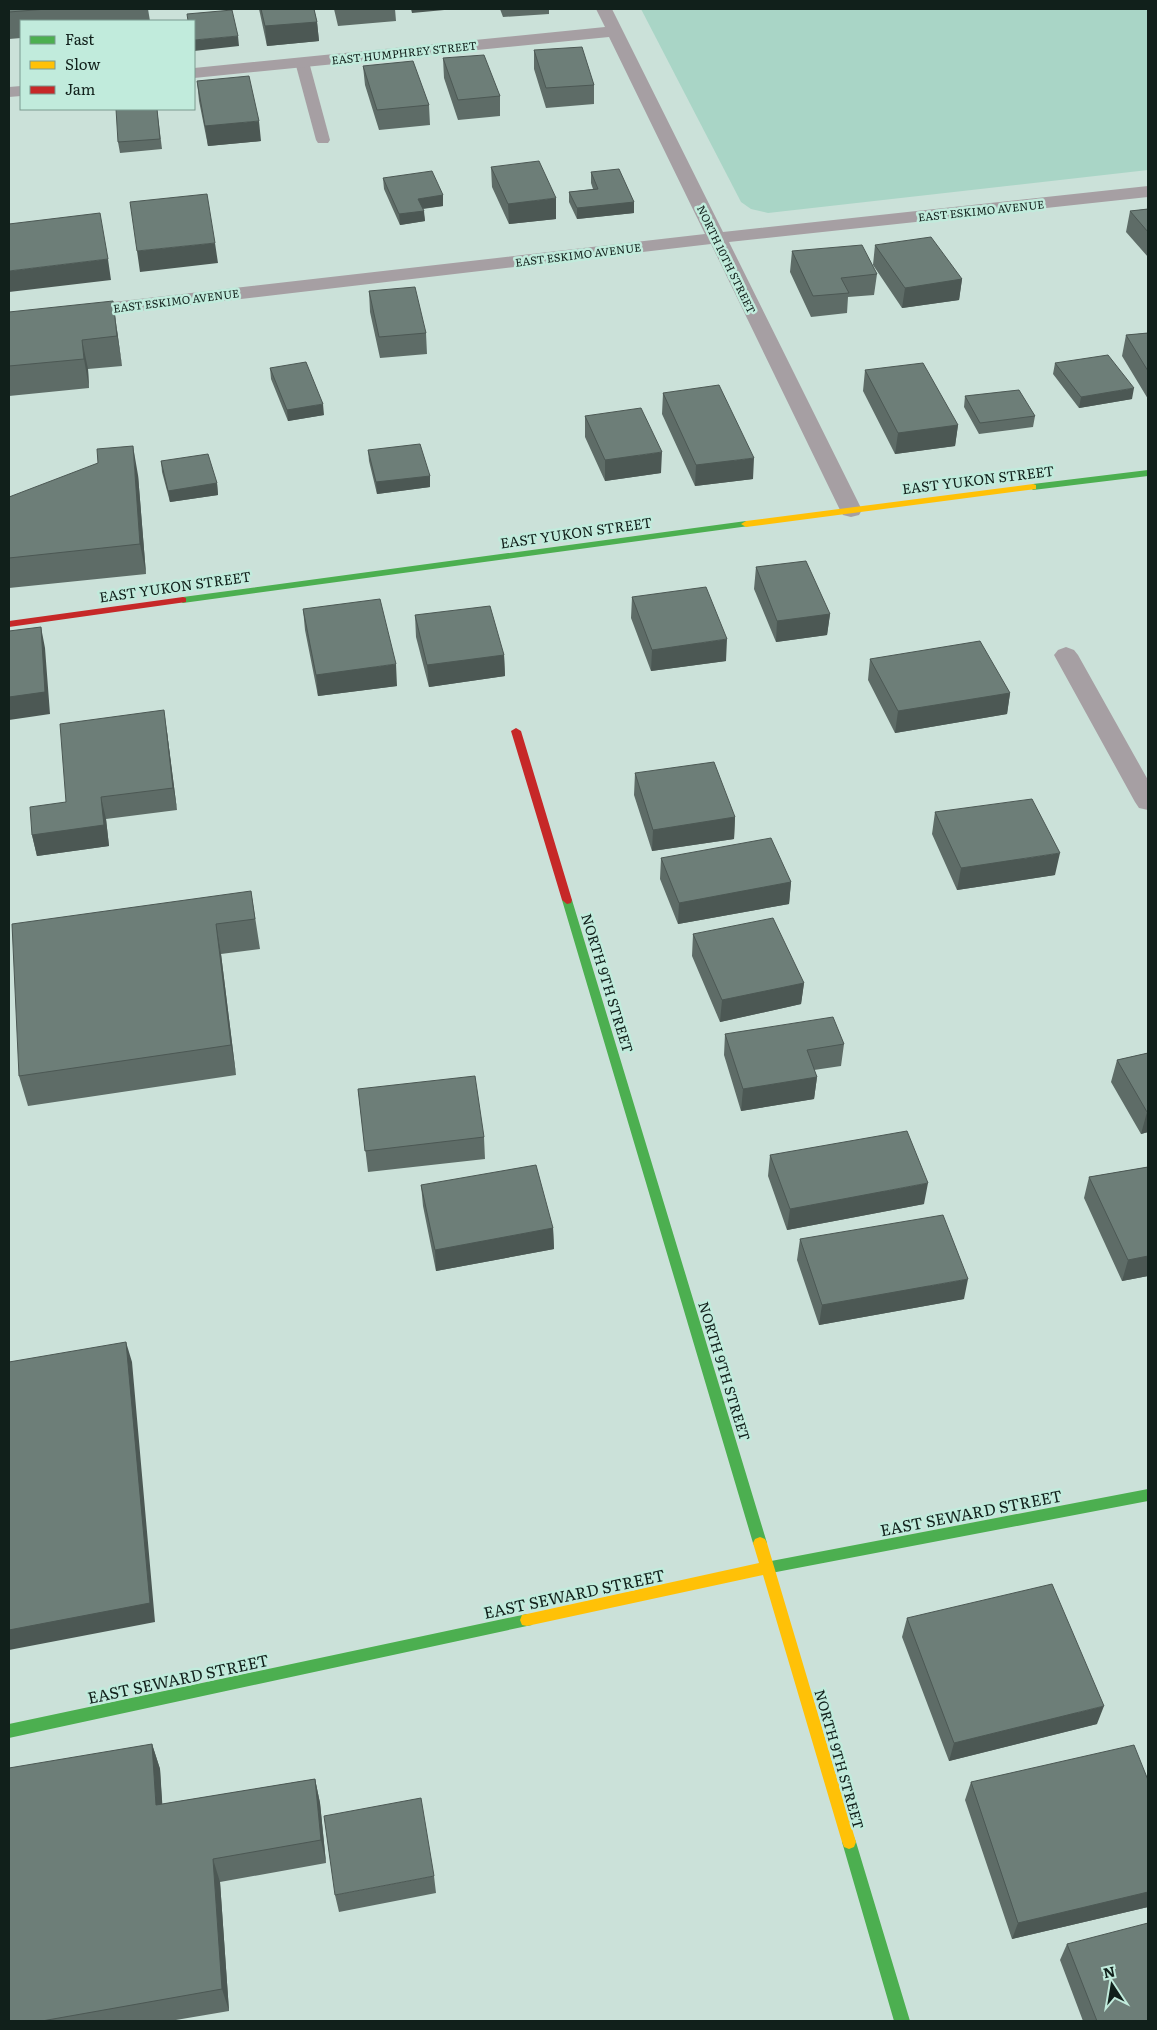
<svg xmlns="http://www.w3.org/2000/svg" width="1157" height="2030" viewBox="0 0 1157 2030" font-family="Literata,serif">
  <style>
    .green { fill: #a9d5c6 }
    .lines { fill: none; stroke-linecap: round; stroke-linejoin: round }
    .lane { fill: #a69fa3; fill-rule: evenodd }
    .street { fill: #a69fa3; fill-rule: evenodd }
    .fast { fill: #4caf50; fill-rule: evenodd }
    .slow { fill: #ffc107; fill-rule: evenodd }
    .jam { fill: #c62828; fill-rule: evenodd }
    .wall { fill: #5e6c67 }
    .shaded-wall { fill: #4c5854 }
    .building { fill: #6d7e78; stroke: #4c5854 }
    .labels { text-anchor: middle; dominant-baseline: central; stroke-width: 5; stroke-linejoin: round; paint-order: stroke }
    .far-street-label { font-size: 11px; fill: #11201b; stroke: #c1ebdc }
    .street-label { font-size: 14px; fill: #11201b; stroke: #c1ebdc }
    .near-street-label { font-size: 16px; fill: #11201b; stroke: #c1ebdc }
  </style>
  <rect width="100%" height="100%" fill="#cbe1d9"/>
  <path class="green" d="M641,9H1148V170L768,213L751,209L741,202Z"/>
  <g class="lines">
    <path class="lane" d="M302,58L309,62L330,140L328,143H318L316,140L295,62Z"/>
    <path class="street" d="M596,9H612L723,232L1148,186V197L729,242L862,510L859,515L851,517L843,515L840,510L711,244L9,326V314L705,234L609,37L194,78V68L605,27Z
      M21,86V96L9,97V87Z
      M1066,647L1074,650L1078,655L1148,780V810L1139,808L1135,802L1054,655L1058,650Z"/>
    <path class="fast" d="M1148,470V476L1033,490L1029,487L1033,484Z
      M746,521L751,524L749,526L183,603L178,600L183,597Z
      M567,896L572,900L767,1543L765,1547L760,1549L755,1547L753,1543L562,900Z
      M1148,1489V1501L761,1575L756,1573L754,1569L756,1565L761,1563Z
      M527,1614L532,1615L534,1620L532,1625L527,1626L9,1738V1724Z
      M849,1835L854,1837L856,1842L910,2021H894L842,1842L844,1837Z"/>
    <path class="slow" d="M1033,484L1036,485V489L746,527L741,524L746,521Z
      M760,1537L765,1539L767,1543L856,1842L854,1847L849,1849L844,1847L842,1842L763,1575L527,1626L522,1625L520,1620L522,1615L527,1614L759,1563L753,1543L755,1539Z"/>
    <path class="jam" d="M183,597L186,598V602L9,627V621Z
      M516,728L521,731L572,900L571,903L567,904L562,900L511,731Z"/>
  </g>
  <path class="wall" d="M9,9H148L150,21H21V38L9,39Z
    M259,9H314L317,22L319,41L267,46Z
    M334,9H395L396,21L338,26Z
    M500,9H549V14L503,17Z
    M534,50L594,85V104L546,108L534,69Z
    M443,58L500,96V116L458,120L444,78Z
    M363,66L429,105L430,125L379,130L365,85Z
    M197,81L261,141L208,146L199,101Z
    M157,109L162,149L120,153L118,142Z
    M491,167L556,219L509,224L492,187Z
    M591,172L634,202V213L577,219L569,202V192L593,189L591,183Z
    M383,178L443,195V206L423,209L425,221L400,225L384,189Z
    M1148,209V257L1126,232L1130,211Z
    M875,245L962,279L959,300L902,308L873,265Z
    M792,251L877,274L874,295L848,297L847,313L811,317L790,272Z
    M369,291L426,333L427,354L380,358L370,312Z
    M9,312L117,330L122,366L88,369L89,388L9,396Z
    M1148,333V399L1122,356L1126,335Z
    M1055,363L1132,399L1079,408L1053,374Z
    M270,368L324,415L288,421L271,379Z
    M865,370L958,425L955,446L895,454L863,391Z
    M663,393L753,479L695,486L662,414Z
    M965,396L1035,416L1033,427L979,434L964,407Z
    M585,416L661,473L605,481L585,437Z
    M368,450L430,476V487L377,494L369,461Z
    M161,461L217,483L218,495L170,502L162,472Z
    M138,475L146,574L9,588V497Z
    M756,567L830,614L827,635L776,642L754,589Z
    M632,597L726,661L651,671L631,618Z
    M303,609L397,686L318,696L305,630Z
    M415,615L504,655L505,676L429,687L416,637Z
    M870,659L1010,693L1007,714L895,733L868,680Z
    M167,732L177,810L106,819L109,846L37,856L32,835L66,802Z
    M635,773L735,817L734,839L652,851L634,795Z
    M935,812L1055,875L957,890L932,834Z
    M661,858L791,882L789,904L678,924L660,879Z
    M251,891L260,949L221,954L236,1075L28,1106L19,1076Z
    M693,934L804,983L801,1004L720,1022L692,956Z
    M725,1034L844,1044L841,1066L814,1070L817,1077L814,1099L741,1111L724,1055Z
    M1148,1053V1132L1141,1134L1111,1082L1117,1060Z
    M358,1089L484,1137L485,1159L368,1172Z
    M770,1155L924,1204L787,1230L768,1176Z
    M1148,1167V1276L1122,1281L1084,1198L1089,1177Z
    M421,1185L553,1228L554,1249L436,1271L423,1206Z
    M800,1239L964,1299L819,1325L797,1260Z
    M907,1618L1097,1724L949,1761L902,1637Z
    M152,1744L160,1769L162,1804L315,1779L320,1803L326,1863L220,1882L229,2011L170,2021H9Z
    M1148,1780V1907L1012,1939L965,1800L971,1782Z
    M434,1876L436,1893L339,1912L335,1895Z
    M1067,1944L1148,2021H1083L1060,1960Z"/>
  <path class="shaded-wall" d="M411,9H455L412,13Z
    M317,22L319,41L267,46L265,26Z
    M238,36L239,46L194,51V40Z
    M259,121L261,141L208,146L205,126Z
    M443,195V206L419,209L418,199Z
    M556,198V219L509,224L508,204Z
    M634,202V213L577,219V208Z
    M424,211L425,221L400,225L399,214Z
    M215,243L218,263L140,272L137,251Z
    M108,259L111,280L9,292V271Z
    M962,279L959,300L902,308L905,288Z
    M113,301L117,330L122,366L117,336Z
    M82,340L88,369L89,388L84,359Z
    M1134,388L1132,399L1079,408L1081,397Z
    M323,404L324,415L288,421L287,410Z
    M958,425L955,446L895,454L898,433Z
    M133,446L138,475L146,574L140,544Z
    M662,452L661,473L605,481V460Z
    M754,458L753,479L695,486L696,465Z
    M430,476V487L377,494L376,482Z
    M217,483L218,495L170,502L168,491Z
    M830,614L827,635L776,642L777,621Z
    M41,627L45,648L50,714L9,720V697Z
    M727,639L726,661L651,671L652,650Z
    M504,655L505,676L429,687L427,665Z
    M396,664L397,686L318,696L316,675Z
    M1010,693L1007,714L895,733L898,711Z
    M164,710L167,732L177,810L173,788Z
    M101,797L106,819L109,846L37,856L32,835Z
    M735,817L734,839L652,851L653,830Z
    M1060,853L1055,875L957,890L961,868Z
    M791,882L789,904L678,924L679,903Z
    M216,924L221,954L236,1075L231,1045Z
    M804,983L801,1004L720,1022L722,1000Z
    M817,1077L814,1099L741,1111L743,1089Z
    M1147,1112H1148V1132L1141,1134Z
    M928,1183L924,1204L787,1230L790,1209Z
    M553,1228L554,1249L436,1271L435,1250Z
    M1148,1256V1276L1122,1281L1128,1260Z
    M968,1279L964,1299L819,1325L822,1305Z
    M126,1342L132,1362L155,1622L9,1650V1630Z
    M1104,1706L1097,1724L949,1761L954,1743Z
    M152,1744L160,1769L164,1829L156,1805Z
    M315,1779L320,1803L326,1863L321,1840Z
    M213,1859L220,1882L229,2011L222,1989Z
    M1148,1892V1907L1012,1939L1018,1923Z"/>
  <path class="building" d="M9,9H47L9,12Z
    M261,9H314L317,22L265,26Z
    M232,10L238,36L194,40V21H188L187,14Z
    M582,47L594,85L546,88L534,50Z
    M484,55L500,96L458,100L443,58Z
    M413,61L429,105L377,110L363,66Z
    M249,76L259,121L205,126L197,81Z
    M116,109H157L160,139L118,142Z
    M539,161L556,198L508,204L491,167Z
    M619,169L634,202L577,208L569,192L598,189L591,172Z
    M432,171L443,195L418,199L424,211L399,214L383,178Z
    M207,194L215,243L137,251L130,202Z
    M1148,209V232L1130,211Z
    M100,213L108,259L9,271V224Z
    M931,237L962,279L905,288L875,245Z
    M862,245L877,274L841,278L849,293L813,296L792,251Z
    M415,287L426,333L379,337L369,291Z
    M113,301L117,336L82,340L84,359L9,366V312Z
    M1148,333V371L1126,335Z
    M1108,355L1134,388L1081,397L1055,363Z
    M306,362L323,404L287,410L270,368Z
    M923,363L958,425L898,433L865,370Z
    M719,385L754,458L696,465L663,393Z
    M1019,390L1035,416L980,423L965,396Z
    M641,408L662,452L605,460L585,416Z
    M420,444L430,476L376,482L368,450Z
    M133,446L140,544L9,558V497L98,463L97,449Z
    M208,454L217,483L168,491L161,461Z
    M806,561L830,614L777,621L756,567Z
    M706,587L727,639L652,650L632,597Z
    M380,599L396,664L316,675L303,609Z
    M490,606L504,655L427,665L415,615Z
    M41,627L45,692L9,697V631Z
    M980,641L1010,693L898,711L870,659Z
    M164,710L173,788L101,797L104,825L32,835L30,807L66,802L60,724Z
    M714,762L735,817L653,830L635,773Z
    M1032,799L1060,853L961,868L935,812Z
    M771,838L791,882L679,903L661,858Z
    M251,891L255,919L216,924L231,1045L19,1076L12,924Z
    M773,918L804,983L722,1000L693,934Z
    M833,1017L844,1044L807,1050L817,1077L743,1089L725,1034Z
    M1148,1053V1112H1147L1117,1060Z
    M475,1076L484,1137L365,1151L358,1089Z
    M907,1131L928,1183L790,1209L770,1155Z
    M536,1165L553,1228L435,1250L421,1185Z
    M1148,1167V1256L1128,1260L1089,1177Z
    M943,1215L968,1279L822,1305L800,1239Z
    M126,1342L150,1603L9,1630V1362Z
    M1052,1584L1104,1706L954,1743L907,1618Z
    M152,1744L156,1805L315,1779L321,1840L213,1859L222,1989L42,2021H9V1768Z
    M1134,1745L1148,1780V1892L1018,1923L971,1782Z
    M421,1798L434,1876L335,1895L324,1816Z
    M1148,1923V2021H1097L1067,1944Z"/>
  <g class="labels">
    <g class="far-street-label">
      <text transform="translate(404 52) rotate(-6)">EAST HUMPHREY STREET</text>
      <text transform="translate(981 210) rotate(-6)">EAST ESKIMO AVENUE</text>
      <text transform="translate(578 254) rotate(-7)">EAST ESKIMO AVENUE</text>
      <text transform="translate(727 259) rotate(64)">NORTH 10TH STREET</text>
      <text transform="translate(176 300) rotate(-7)">EAST ESKIMO AVENUE</text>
    </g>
    <g class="street-label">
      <text transform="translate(978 479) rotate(-7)">EAST YUKON STREET</text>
      <text transform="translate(576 532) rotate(-8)">EAST YUKON STREET</text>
      <text transform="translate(175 586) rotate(-8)">EAST YUKON STREET</text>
      <text transform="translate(608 983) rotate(73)">NORTH 9TH STREET</text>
      <text transform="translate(725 1371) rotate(73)">NORTH 9TH STREET</text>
      <text transform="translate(840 1759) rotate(74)">NORTH 9TH STREET</text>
    </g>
    <g class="near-street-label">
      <text transform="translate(971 1512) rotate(-11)">EAST SEWARD STREET</text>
      <text transform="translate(574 1593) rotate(-12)">EAST SEWARD STREET</text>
      <text transform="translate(178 1678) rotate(-12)">EAST SEWARD STREET</text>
    </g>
  </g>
  <rect width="1157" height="2030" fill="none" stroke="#11201b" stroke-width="20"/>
  <rect x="20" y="20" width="175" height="90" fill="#c1ebdc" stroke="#7b9a8f"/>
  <rect x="30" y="36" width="25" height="8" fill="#4caf50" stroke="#7b9a8f"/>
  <text x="65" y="45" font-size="15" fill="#11201b">Fast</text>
  <rect x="30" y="61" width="25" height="8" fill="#ffc107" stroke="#7b9a8f"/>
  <text x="65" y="70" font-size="15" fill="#11201b">Slow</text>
  <rect x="30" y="86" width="25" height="8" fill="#c62828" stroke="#7b9a8f"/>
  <text x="65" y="95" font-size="15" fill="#11201b">Jam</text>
  <g transform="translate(1112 1985) rotate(348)" stroke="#c1ebdc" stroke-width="4" paint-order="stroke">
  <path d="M0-4L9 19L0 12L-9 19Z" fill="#11201b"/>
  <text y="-8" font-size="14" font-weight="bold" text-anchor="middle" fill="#11201b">N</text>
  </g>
</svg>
